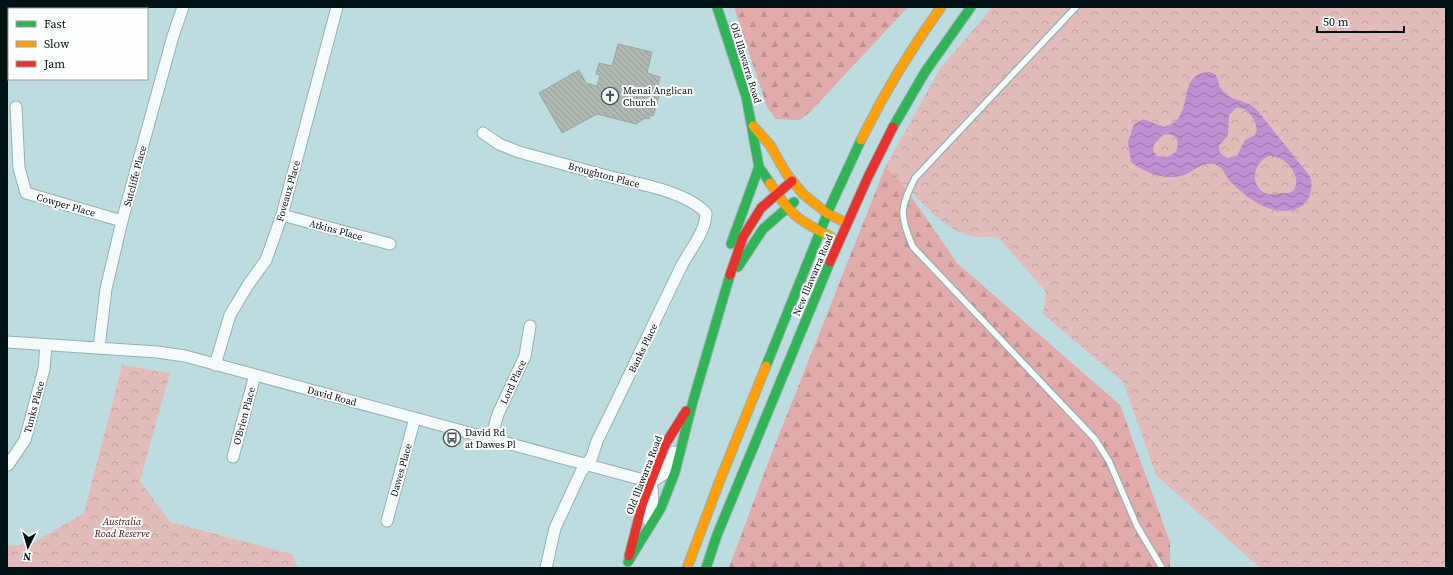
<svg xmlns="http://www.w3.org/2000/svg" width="1453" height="575" viewBox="0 0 1453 575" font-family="'Source Serif 4',serif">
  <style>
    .forest { fill: url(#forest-firs) }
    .park { fill: url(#park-crowns) }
    .water { fill: url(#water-waves); fill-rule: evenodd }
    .building { fill: url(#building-back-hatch); stroke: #9ba6a0 }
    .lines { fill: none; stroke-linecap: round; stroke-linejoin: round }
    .lane-casing { stroke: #97b0b2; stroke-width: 8 }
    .street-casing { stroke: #97b0b2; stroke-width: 13 }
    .fast-casing { stroke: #97b0b2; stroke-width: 11 }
    .slow-casing { stroke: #97b0b2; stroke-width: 11 }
    .jam-casing { stroke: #97b0b2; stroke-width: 11 }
    .lane { stroke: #f5fafa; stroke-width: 5.5 }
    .street { stroke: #f5fafa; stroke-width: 11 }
    .fast { stroke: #30b455; stroke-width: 9 }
    .slow { stroke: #ff9f0a; stroke-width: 9 }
    .jam { stroke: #e5322d; stroke-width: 9 }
    .labels { text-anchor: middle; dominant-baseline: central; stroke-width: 4; stroke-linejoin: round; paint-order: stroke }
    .street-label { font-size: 10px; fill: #001113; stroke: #fefefe }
    .poi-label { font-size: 10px; fill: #001113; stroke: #fefefe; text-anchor: start }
    .park-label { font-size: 10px; font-style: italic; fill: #580a12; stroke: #fefefe }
  </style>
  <defs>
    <pattern id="forest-firs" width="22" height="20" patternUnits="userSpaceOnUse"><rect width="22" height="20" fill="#e1aaab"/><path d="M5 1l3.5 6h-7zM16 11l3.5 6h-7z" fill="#bf9192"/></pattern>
    <pattern id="park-crowns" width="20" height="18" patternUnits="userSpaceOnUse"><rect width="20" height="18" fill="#e1bcbb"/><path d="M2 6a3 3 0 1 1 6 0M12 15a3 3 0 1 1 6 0" fill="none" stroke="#bfa1a0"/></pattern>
    <pattern id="water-waves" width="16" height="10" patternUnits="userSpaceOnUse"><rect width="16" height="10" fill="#be90d0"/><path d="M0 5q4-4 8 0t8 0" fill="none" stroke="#9874a8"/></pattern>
    <pattern id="building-back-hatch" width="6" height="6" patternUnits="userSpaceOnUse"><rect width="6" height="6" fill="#afb9b2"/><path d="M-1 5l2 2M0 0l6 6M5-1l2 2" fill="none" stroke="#959e98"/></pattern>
  </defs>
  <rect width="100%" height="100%" fill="#bddcdf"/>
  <path class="forest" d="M734,7H908L811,111L800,120L776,119L767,107Z
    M993,7L932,151L899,179L957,263L1120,405L1170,542V568H729L771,455L885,168L940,69Z"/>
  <path class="park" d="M993,7H1446V568H1260L1156,475L1123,382L1043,314L1046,292L998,237C989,236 978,238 970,236C938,228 911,187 885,168L940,69Z
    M122,365L170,373L140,481L170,522L292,554L298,568H7V546L31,544L84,513Z"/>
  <path class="water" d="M1210,72L1216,75C1218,79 1218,83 1220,87C1229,103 1246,98 1257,110L1309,175C1312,180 1312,184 1311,190C1308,210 1288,214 1271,209C1256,205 1241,192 1230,181C1225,175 1223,167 1214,164C1202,162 1195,170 1186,174C1169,182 1144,173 1131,162L1128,142L1134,124L1143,119L1164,127C1198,119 1173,73 1210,72ZM1236,108C1248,106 1261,125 1255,135L1245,140L1237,156L1227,158L1220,153L1219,146L1228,135L1229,115ZM1170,134L1177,138L1178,145L1176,152L1167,157L1157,156L1153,151L1154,144L1163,135ZM1270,156C1285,155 1304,177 1293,191C1288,194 1285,193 1281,193C1275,194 1270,195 1265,193C1248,185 1254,160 1270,156Z"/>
  <path class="building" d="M618,44L652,52L647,73L660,77L656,95L659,96L653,116L650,115L649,119L645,118L636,124L597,114L562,133L539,93L579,70L586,83L597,86L600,75L596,74L599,63L612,66Z"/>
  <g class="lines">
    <defs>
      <path id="lane" d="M1076,7L915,178C900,208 899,215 913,247L1095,439L1109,461L1137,526L1162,568"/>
      <path id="street" d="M16,107L19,168L26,193L122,221
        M483,133L499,144L519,152C548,160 578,168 607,176C635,183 686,191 706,213C706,231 690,250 682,265C653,324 626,383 597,441L592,457L581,472L555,528L546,568
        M282,215L390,244
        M7,342L157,352L185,356L651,482L664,474L674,452
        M99,348L106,289L122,221L173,36L183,7
        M215,365L230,315L248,285L266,260L282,215L337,7
        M491,438L498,414L525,356L530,326
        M233,457L255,375
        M8,465L25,440L44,369L46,345
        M648,520C653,506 654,497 651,482
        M387,521L415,418"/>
      <path id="fast" d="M717,7L746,96L759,167L770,183
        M893,127L925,72L971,7
        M731,244L759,167
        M738,267L763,229L794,202
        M766,366L830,207L861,140
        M628,562L661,508L675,472L693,401L730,275
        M706,568L717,535L830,262"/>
      <path id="slow" d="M753,126L770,145L786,173L803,194L828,214L847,223
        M861,140C884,93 911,49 941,7
        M770,183C790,215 798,220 831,237
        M687,568L720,480L766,366"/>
      <path id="jam" d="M830,262L868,177L893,127
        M730,275L743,237L761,208L792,181
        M629,556L642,505L666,443L686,411"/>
    </defs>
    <use href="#lane" class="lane-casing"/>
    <use href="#street" class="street-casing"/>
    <use href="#fast" class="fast-casing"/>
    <use href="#slow" class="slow-casing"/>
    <use href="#jam" class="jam-casing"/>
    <use href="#lane" class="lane"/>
    <use href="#street" class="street"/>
    <use href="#fast" class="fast"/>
    <use href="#slow" class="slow"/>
    <use href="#jam" class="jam"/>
  </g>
  <defs>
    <symbol id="church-ring" viewBox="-11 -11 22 22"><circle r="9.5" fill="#fefefe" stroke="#42585a" stroke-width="1.5"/><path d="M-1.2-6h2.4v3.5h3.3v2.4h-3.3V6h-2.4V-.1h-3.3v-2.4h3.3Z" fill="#42585a"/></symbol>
    <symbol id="bus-ring" viewBox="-11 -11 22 22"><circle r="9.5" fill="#fefefe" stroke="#42585a" stroke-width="1.5"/><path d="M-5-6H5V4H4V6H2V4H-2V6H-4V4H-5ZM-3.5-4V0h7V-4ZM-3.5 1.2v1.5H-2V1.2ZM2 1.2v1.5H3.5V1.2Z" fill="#42585a"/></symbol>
  </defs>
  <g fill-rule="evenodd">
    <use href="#church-ring" x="600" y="86" width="20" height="20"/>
    <use href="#bus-ring" x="442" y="428" width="20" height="20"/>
  </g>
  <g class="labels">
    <g class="street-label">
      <text transform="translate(746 63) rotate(73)">Old Illawarra Road</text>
      <text transform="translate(604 175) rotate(15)">Broughton Place</text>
      <text transform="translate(135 176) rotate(-75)">Sutcliffe Place</text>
      <text transform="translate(288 191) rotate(-74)">Foveaux Place</text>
      <text transform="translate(66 205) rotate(16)">Cowper Place</text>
      <text transform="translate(336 230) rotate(15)">Atkins Place</text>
      <text transform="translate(813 275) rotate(-67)">New Illawarra Road</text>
      <text transform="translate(643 348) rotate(-64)">Banks Place</text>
      <text transform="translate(513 382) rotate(-65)">Lord Place</text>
      <text transform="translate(332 396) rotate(15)">David Road</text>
      <text transform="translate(34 407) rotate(-75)">Tunks Place</text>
      <text transform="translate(244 416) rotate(-75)">O'Brien Place</text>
      <text transform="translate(401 470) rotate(-74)">Dawes Place</text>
      <text transform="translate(644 475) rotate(-69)">Old Illawarra Road</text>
    </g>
    <g class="poi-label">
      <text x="623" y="90">Menai Anglican<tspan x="623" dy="12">Church</tspan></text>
      <text x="465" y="432">David Rd<tspan x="465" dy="12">at Dawes Pl</tspan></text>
    </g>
    <g class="park-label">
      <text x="122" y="521">Australia<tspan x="122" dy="12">Road Reserve</tspan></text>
    </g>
  </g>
  <rect width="1453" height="575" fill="none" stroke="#001113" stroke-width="16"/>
  <rect x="8" y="8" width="140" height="72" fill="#fefefe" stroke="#989fa0"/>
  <rect x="16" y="21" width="20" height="6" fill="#30b455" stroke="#989fa0"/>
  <text x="44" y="28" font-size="12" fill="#001113">Fast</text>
  <rect x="16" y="41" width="20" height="6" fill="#ff9f0a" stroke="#989fa0"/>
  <text x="44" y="48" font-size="12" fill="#001113">Slow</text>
  <rect x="16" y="61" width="20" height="6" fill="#e5322d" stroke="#989fa0"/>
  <text x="44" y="68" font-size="12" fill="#001113">Jam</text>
  <g transform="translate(28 547) rotate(185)" stroke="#fefefe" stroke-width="3" paint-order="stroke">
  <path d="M0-3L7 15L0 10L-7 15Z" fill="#001113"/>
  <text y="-6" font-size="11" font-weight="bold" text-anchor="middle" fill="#001113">N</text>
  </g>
  <path d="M1317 26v6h87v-6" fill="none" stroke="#001113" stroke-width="2"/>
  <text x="1323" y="26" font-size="12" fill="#001113" stroke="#fefefe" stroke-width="3" paint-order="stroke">50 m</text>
</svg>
